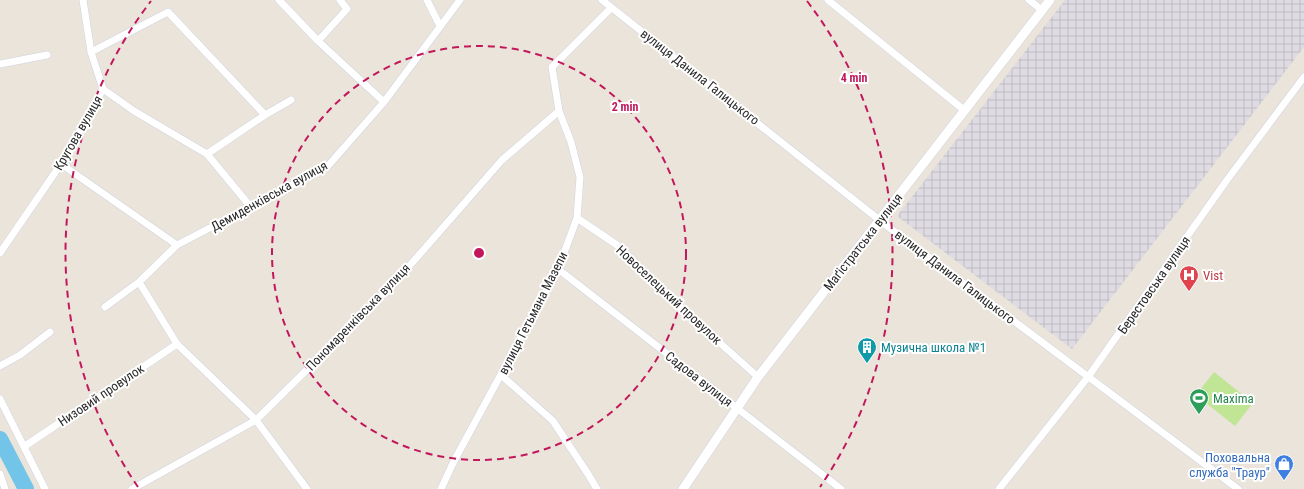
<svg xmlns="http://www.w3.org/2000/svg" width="1304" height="489" viewBox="0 0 1304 489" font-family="'Roboto Condensed',sans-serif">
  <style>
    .industrial { fill: url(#industrial-grid) }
    .pitch { fill: #c0e595 }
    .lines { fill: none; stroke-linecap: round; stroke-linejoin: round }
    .river { stroke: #72c4e8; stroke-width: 16 }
    .minor-casing { stroke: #d0d3e1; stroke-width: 8 }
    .tertiary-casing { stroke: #d0d3e1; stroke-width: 10 }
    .minor { stroke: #fff; stroke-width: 7 }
    .tertiary { stroke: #fff; stroke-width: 9 }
    .ring { fill: none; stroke: #c2185b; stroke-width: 2; stroke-dasharray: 7 5 }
    .labels { text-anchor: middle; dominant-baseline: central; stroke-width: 4; stroke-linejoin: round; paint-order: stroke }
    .street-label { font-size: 13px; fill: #282828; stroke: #fff }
    .health-label { font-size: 13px; fill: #be3a42; stroke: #fff; text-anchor: start }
    .culture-label { font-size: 13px; fill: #0d838f; stroke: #fff; text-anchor: start }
    .leisure-label { font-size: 13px; fill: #27864d; stroke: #fff; text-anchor: start }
    .shop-label { font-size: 13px; fill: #366cbe; stroke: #fff; text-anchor: end }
    .centre { fill: #c2185b; stroke: #fff; stroke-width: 2 }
    .ring-label { font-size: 12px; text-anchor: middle; font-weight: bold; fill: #c2185b; stroke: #fff; stroke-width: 4; stroke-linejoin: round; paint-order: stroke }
  </style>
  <defs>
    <pattern id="industrial-grid" width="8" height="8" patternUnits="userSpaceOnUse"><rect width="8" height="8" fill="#dedbe3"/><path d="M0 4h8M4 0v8" fill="none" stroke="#bebcc3"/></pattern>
  </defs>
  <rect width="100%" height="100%" fill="#eae4db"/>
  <path class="industrial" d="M1065,0H1304V47L1072,349L897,216Z"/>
  <path class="pitch" d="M1214,372L1253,403L1235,426L1196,395Z"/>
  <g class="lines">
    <path class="river" d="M0,439L26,489"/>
    <defs>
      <path id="minor" d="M279,0L318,41L384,102
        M427,0L440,26
        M602,0L887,226L1238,489
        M828,0L964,110
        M1029,0L1042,10
        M318,41L347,9L340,0
        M91,52L168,12L265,115
        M0,64L47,55
        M103,89L134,111L207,154L250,206
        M207,154L265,115L291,100
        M61,164L177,245
        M577,218L617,245L682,309L758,377
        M0,253L61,164L103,89L91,52L83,0
        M558,269L841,489
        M139,282L177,344L256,420L307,489
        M105,307L139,282L177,245L327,167L384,102L460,0
        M0,366L20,355L50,332
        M501,375L553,421L588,474L597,489
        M0,399L45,489
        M25,446L177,344
        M0,474L5,489
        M132,489L256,420L391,287L502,160L559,111
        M441,489L454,461L558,269L577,218L580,177L571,142L559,111L552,67L611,8
        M999,489L1088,377L1227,180L1304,77"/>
      <path id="tertiary" d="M683,489L758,377L1050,0"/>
    </defs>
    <use href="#minor" class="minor-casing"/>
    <use href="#tertiary" class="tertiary-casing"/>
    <use href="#minor" class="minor"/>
    <use href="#tertiary" class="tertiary"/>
  </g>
  <g class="ring">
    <circle cx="479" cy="253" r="207"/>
    <path d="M138 487A414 414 0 0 1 151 1M807 1A414 414 0 0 1 820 487"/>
  </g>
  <defs>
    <symbol id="hospital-pin" viewBox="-11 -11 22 30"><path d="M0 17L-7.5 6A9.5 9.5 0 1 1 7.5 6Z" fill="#e0444e" stroke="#fff"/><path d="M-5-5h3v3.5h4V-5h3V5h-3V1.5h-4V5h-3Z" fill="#fff"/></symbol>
    <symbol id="building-pin" viewBox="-11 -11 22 30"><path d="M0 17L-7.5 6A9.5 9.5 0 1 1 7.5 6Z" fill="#0f9aa8" stroke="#fff"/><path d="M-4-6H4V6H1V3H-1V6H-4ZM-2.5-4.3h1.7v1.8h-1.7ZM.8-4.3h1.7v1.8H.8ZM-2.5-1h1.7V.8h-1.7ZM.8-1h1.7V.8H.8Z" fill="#fff"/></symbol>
    <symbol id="stadium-pin" viewBox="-11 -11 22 30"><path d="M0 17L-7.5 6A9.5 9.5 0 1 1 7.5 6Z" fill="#2e9e5b" stroke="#fff"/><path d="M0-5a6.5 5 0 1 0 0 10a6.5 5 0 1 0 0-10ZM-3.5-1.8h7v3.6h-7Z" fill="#fff"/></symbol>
    <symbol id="shop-pin" viewBox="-11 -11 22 30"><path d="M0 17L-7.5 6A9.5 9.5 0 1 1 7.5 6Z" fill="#3f7fe0" stroke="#fff"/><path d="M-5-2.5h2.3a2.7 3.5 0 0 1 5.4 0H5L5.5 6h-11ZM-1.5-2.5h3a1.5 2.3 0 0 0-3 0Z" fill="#fff"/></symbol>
  </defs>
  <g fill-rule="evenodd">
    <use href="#hospital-pin" x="1178" y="264" width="22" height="30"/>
    <use href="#building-pin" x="856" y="336" width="22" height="30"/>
    <use href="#stadium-pin" x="1188" y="387" width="22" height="30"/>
    <use href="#shop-pin" x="1273" y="453" width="22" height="30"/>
  </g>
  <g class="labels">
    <g class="street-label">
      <text transform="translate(700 77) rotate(38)">вулиця Данила Галицького</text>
      <text transform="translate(78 133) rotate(-60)">Кругова вулиця</text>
      <text transform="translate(269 196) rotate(-29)">Демиденківська вулиця</text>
      <text transform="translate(863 242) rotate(-52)">Маґістратська вулиця</text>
      <text transform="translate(955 277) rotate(37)">вулиця Данила Галицького</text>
      <text transform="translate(1154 285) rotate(-55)">Берестовська вулиця</text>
      <text transform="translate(669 295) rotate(43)">Новоселецький провулок</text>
      <text transform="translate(533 313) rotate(-63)">вулиця Гетьмана Мазепи</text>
      <text transform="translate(358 317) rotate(-46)">Пономаренківська вулиця</text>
      <text transform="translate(699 379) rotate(38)">Садова вулиця</text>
      <text transform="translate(101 395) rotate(-34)">Низовий провулок</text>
    </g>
    <g class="health-label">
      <text x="1203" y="275">Vist</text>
    </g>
    <g class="culture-label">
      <text x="881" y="347">Музична школа №1</text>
    </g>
    <g class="leisure-label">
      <text x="1213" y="398">Maxima</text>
    </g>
    <g class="shop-label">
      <text x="1270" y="457">Поховальна<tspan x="1270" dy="15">служба "Траур"</tspan></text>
    </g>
  </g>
  <circle cx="479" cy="253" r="6" class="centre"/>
  <g class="ring-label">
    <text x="854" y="82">4 min</text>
    <text x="625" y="111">2 min</text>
  </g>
</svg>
